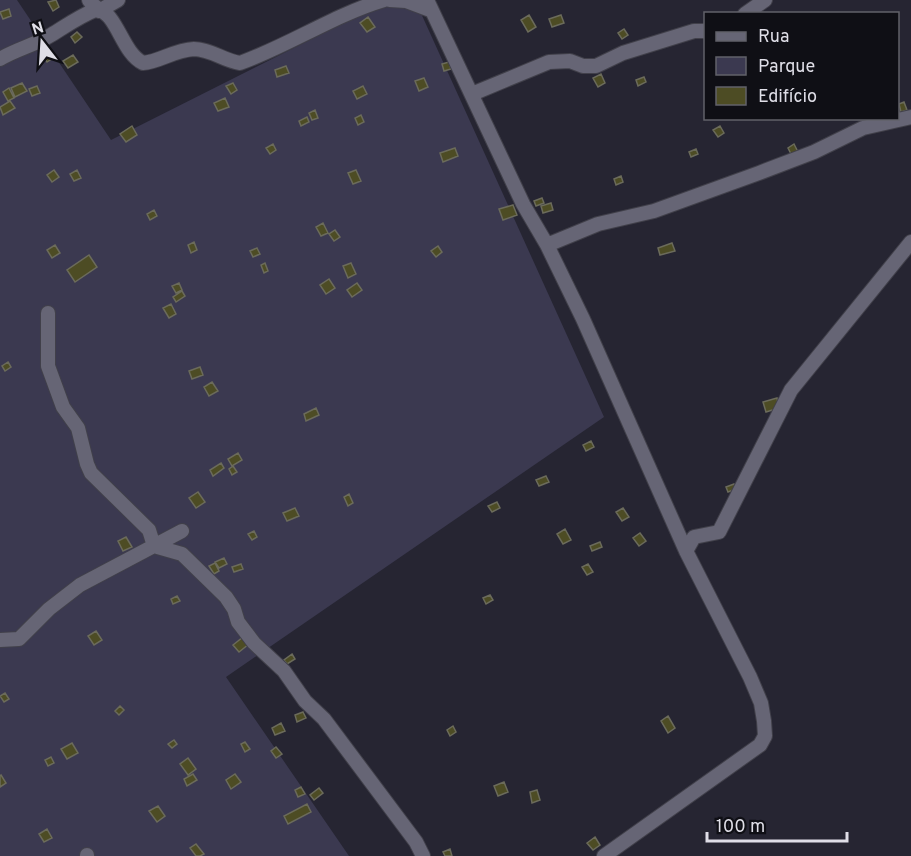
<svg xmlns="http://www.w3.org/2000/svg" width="911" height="856" viewBox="0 0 911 856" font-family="Overpass,sans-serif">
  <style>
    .green { fill: #3b3950 }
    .building { fill: #4d4c24; stroke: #6b6b5b; stroke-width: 1.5 }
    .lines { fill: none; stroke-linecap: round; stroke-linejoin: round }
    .minor-casing { stroke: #41404a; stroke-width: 16 }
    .minor { stroke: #666575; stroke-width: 14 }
  </style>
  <rect width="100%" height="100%" fill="#262532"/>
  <path class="green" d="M0,0H17L111,140L389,0H415L604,417L226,677L349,856H0Z"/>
  <path class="building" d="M56,0L59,7L53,11L48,2Z
    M9,9L11,16L3,19L0,12Z
    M529,15L536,27L528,32L521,20Z
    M561,15L564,23L552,27L549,19Z
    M368,17L375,27L367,32L360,23Z
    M624,29L628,35L622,39L618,33Z
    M77,32L82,37L75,43L71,37Z
    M48,50L53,58L47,62L42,54Z
    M73,55L78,62L68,68L63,61Z
    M449,62L451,69L444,71L442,64Z
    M286,66L289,73L277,77L275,70Z
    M601,74L605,83L598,87L593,78Z
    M644,77L646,82L638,86L636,80Z
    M424,78L428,87L419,91L415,81Z
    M22,83L27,91L15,97L11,88Z
    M233,83L237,90L231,94L226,86Z
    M37,86L40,93L32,96L29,89Z
    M363,86L367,94L357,99L353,91Z
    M9,88L14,98L8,101L3,92Z
    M225,98L229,107L218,111L214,103Z
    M10,101L15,108L3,115L0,107Z
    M904,102L907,110L901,112L899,104Z
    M315,110L318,118L312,120L309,113Z
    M361,115L364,122L358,125L355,118Z
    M307,117L309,122L301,126L299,121Z
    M132,126L137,135L126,142L120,134Z
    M720,126L724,133L718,137L713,130Z
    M273,144L276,150L270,154L266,148Z
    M794,144L799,154L793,158L788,148Z
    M455,148L458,156L443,162L440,153Z
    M696,149L698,154L691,157L689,152Z
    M54,170L59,177L52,182L47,175Z
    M77,170L81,178L74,181L70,174Z
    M356,170L361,181L353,184L348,173Z
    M621,176L623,182L616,185L614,179Z
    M542,198L544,203L536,206L534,201Z
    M551,203L553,210L543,213L541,206Z
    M513,205L517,215L503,220L499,209Z
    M154,210L157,216L150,220L147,214Z
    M323,223L328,233L321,236L316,227Z
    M335,230L340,237L334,241L329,234Z
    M194,242L197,250L191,253L188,245Z
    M672,243L675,251L660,255L658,248Z
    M55,245L60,253L52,258L47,250Z
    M438,246L442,252L436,257L431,251Z
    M257,248L260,254L253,257L250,251Z
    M89,255L97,267L75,282L67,270Z
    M265,263L268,271L264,273L261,265Z
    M351,263L356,274L348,278L343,266Z
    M329,279L335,288L326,294L320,285Z
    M179,283L182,290L176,293L172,286Z
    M357,283L362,290L352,297L347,290Z
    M182,291L185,296L176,302L173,297Z
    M171,304L176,314L169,318L163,308Z
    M8,362L11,367L5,371L2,366Z
    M200,367L203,375L192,379L189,371Z
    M212,382L218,391L209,396L204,387Z
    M777,398L779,408L766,412L763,402Z
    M316,408L319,415L306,421L304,414Z
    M591,441L594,447L586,451L583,445Z
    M238,453L242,460L232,466L228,459Z
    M221,463L224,468L213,476L210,470Z
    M233,466L237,472L232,475L229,469Z
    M546,476L549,482L539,486L536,480Z
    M734,484L736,489L728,492L726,487Z
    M198,492L205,502L196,508L189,498Z
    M349,494L353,503L348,506L344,497Z
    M497,502L500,508L492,512L488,506Z
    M295,508L299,516L287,521L283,513Z
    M623,508L629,517L622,521L616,512Z
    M565,529L571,540L563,544L557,534Z
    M254,531L257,537L252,540L248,534Z
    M640,533L646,541L639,546L633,538Z
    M126,537L132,547L123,551L118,541Z
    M600,542L602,547L592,551L590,546Z
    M224,558L227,564L219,568L215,562Z
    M215,563L219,571L214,574L209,566Z
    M241,564L243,569L234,572L232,567Z
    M588,564L593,572L587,575L582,567Z
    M490,595L493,600L486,604L483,598Z
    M177,596L180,601L173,604L171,599Z
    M96,631L102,640L94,645L88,636Z
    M243,637L249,644L239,652L233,645Z
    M292,654L295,659L287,664L284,660Z
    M5,693L9,699L4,702L0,696Z
    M120,706L124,710L119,715L115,711Z
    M303,712L306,718L297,722L295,715Z
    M668,716L675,728L668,733L661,721Z
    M281,723L285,731L275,735L272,728Z
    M453,726L456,732L450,736L447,730Z
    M174,740L177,744L172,748L168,744Z
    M245,742L250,749L245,752L241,744Z
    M72,743L78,753L67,759L61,749Z
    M276,747L282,754L276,758L271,751Z
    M51,757L54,763L48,766L45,760Z
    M188,758L196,769L188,775L180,764Z
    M193,774L197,780L187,786L184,779Z
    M235,774L241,782L231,789L226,780Z
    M1,775L6,783L0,787V776Z
    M504,782L508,792L498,796L494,786Z
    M301,787L305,794L298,797L295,790Z
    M319,788L323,793L314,800L310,795Z
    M537,790L540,800L532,803L530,792Z
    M307,804L311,812L288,824L284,816Z
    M158,806L165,816L157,822L149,811Z
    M47,829L52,838L44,842L39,834Z
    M595,837L600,845L593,850L587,843Z
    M196,844L204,854L200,856H196L190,848Z
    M450,849L452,856H445L443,852Z"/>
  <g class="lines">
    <defs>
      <path id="minor" d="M89,0C95,9 104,10 110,18C121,32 127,55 143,63C159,62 174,50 194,49C211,49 224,61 240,63C290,45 334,15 384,0
        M390,0L406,1L430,10
        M427,0L523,204L547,245L583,319L686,551L750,677L761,703L764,721L765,736L760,745L604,856
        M99,11L118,0
        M745,14L765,0
        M0,59C17,49 35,45 51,35C66,26 78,17 95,10
        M472,94L549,62L570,61L583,66H596L623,53L694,31H706
        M547,245L598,224L654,211L759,173L814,152L863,128L911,117
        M48,313V366L63,407L78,428L87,464L91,473L149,530L154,546L182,554L226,597L234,609L238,622L254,643L284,671L305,701L324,719L416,842L423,856
        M686,551L694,537L719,532L791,390L911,242
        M0,640L19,639L49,609L80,585L182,531
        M87,856V855"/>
    </defs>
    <use href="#minor" class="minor-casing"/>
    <use href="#minor" class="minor"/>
  </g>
  <rect x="704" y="12" width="195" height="108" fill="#0f0f15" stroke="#626269" stroke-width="1.5"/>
  <rect x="716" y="32" width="30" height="9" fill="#666575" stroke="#626269" stroke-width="1.5"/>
  <text x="758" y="42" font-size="18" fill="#dfdee7">Rua</text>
  <rect x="716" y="57" width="30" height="18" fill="#3b3950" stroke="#626269" stroke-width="1.5"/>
  <text x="758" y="72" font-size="18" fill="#dfdee7">Parque</text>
  <rect x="716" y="87" width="30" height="18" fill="#4d4c24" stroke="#626269" stroke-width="1.5"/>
  <text x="758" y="102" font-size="18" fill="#dfdee7">Edifício</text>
  <g transform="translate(42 42) rotate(343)" stroke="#0f0f15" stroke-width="4.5" paint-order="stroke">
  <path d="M0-4.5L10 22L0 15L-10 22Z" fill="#dfdee7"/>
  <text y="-9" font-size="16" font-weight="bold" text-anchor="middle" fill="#dfdee7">N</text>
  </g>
  <path d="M707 832v9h140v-9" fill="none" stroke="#dfdee7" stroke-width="3"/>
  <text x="716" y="832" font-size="18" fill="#dfdee7" stroke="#0f0f15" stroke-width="4.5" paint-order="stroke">100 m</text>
</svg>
